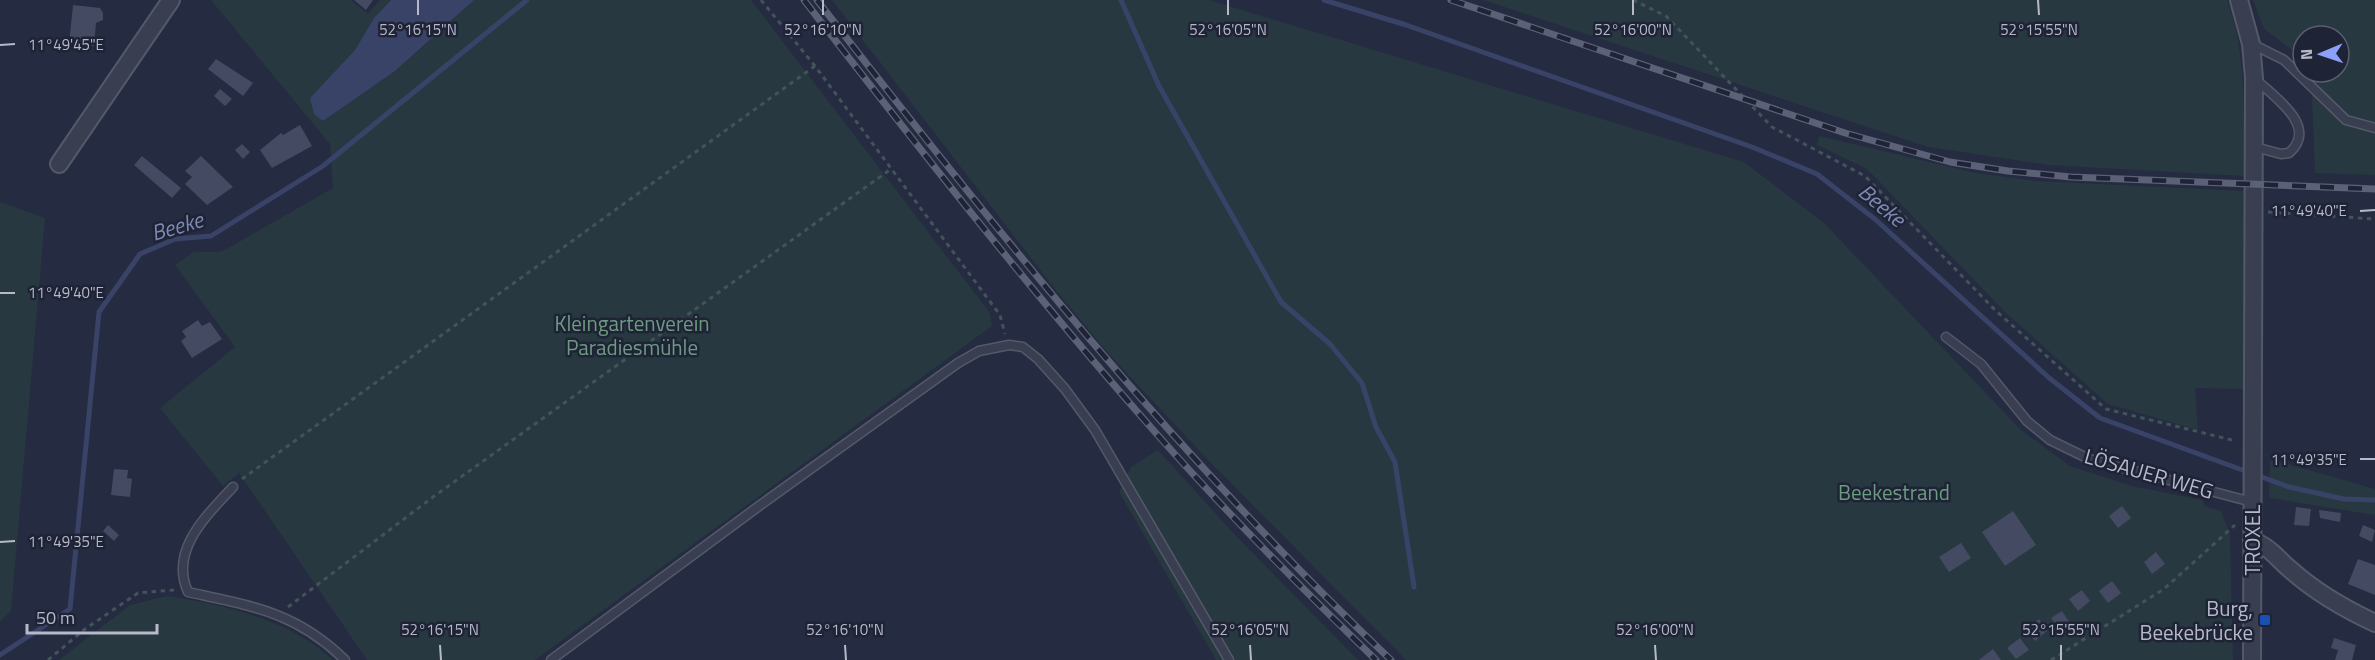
<svg xmlns="http://www.w3.org/2000/svg" width="2375" height="660" viewBox="0 0 2375 660" font-family="'Titillium Web',sans-serif">
  <style>
    .green { fill: #273841 }
    .water { fill: #394367 }
    .lines { fill: none; stroke-linecap: round; stroke-linejoin: round }
    .stream { stroke: #394367; stroke-width: 5 }
    .building { fill: #444a62 }
    .service-casing { stroke: #54596a; stroke-width: 11 }
    .minor-casing { stroke: #54596a; stroke-width: 20 }
    .path { stroke: #42545a; stroke-width: 3; stroke-dasharray: 4.5 4.5; stroke-linecap: butt }
    .service { stroke: #393e50; stroke-width: 8 }
    .minor { stroke: #393e50; stroke-width: 16 }
    .rail-casing { stroke: #5b6176; stroke-width: 7 }
    .rail { stroke: #1e2335; stroke-width: 4.5; stroke-dasharray: 14; stroke-linecap: butt }
    .ticks { fill: none; stroke: #b6b9ca; stroke-width: 2 }
    .transit-dot { fill: #1a4fb4; stroke: #1e2335; stroke-width: 2 }
    .labels { text-anchor: middle; dominant-baseline: central; stroke-width: 5; stroke-linejoin: round; paint-order: stroke }
    .park-label { font-size: 21px; fill: #6d9b81; stroke: #1e2335 }
    .street-label { font-size: 21px; fill: #b6b9ca; stroke: #1e2335 }
    .poi-label { font-size: 21px; fill: #b6b9ca; stroke: #1e2335; text-anchor: end }
    .water-label { font-size: 22px; font-style: italic; fill: #7d89b2; stroke: #1e2335 }
    .ticks-label { font-size: 15px; text-anchor: middle; fill: #b6b9ca; stroke: #1e2335; stroke-width: 5; stroke-linejoin: round; paint-order: stroke }
  </style>
  <rect width="100%" height="100%" fill="#252b40"/>
  <path class="green" d="M211,0H351L368,14L380,0H391L374,18L355,50L310,98L323,121L395,71L474,0H751L990,313L992,326L535,660H367L239,473L223,486L160,408L235,347L175,265L194,252H220L230,247L333,188L330,144Z
    M832,0H1209L1744,162L1824,223L2021,430L2070,466L2132,486L2202,500L2205,506L2221,511L2230,535L2233,660H1406L1209,461L1108,353L1058,293Z
    M1483,0H2227C2248,56 2243,117 2244,176L2049,165L1928,147Z
    M2253,0H2375V175L2315,173L2311,72H2339V36H2303V58L2264,29Z
    M1819,136L1976,173L2035,181L2245,191L2243,389L2195,388L2198,430L2108,404L2007,314L1867,169L1817,145Z
    M0,202L45,218L11,611L0,622Z
    M1158,450L1235,535L1358,660H1216L1119,492L1131,467Z
    M2270,459L2375,489V515L2269,498Z
    M167,596C226,605 288,619 333,660H59L130,605Z"/>
  <path class="water" d="M391,0H474L395,71L323,121L314,114L310,98L355,50L374,18Z"/>
  <g class="lines">
    <path class="stream" d="M1121,0L1159,86L1281,302L1330,344L1362,383L1376,427L1395,462L1414,587
      M1324,0L1406,25L1752,147L1817,174L1876,220L2048,377L2100,418L2289,487L2344,499L2375,500
      M0,655L70,609L99,312L140,254L175,239L211,236L323,166L527,0"/>
  </g>
  <path class="building" d="M354,0H373L366,10Z
    M73,5L100,8L103,13V20L96,23L94,46L69,44Z
    M216,59L253,83L243,96L208,69Z
    M220,89L232,99L225,106L214,96Z
    M300,125L312,146L272,168L260,150L281,133L283,135Z
    M242,144L250,152L243,159L235,150Z
    M142,156L181,188L172,198L134,165Z
    M201,156L233,187L207,205L185,184L192,177L185,171Z
    M198,320L202,326L210,322L222,339L192,358L181,341L186,337L182,331Z
    M114,469L128,470L127,478L132,479L130,497L111,495Z
    M2122,506L2131,518L2118,528L2109,516Z
    M2296,507L2311,509L2309,526L2294,525Z
    M2319,510L2341,513L2340,522L2320,518Z
    M2013,511L2036,545L2005,566L1982,532Z
    M108,525L119,535L114,541L103,531Z
    M2363,525L2375,530L2372,542L2359,536Z
    M1961,543L1971,558L1949,572L1939,557Z
    M2156,552L2165,564L2152,574L2144,562Z
    M2358,559L2375,565V595L2348,584Z
    M2112,581L2121,593L2108,603L2099,591Z
    M2082,590L2090,601L2078,611L2069,599Z
    M2062,611L2072,626L2062,633L2051,618Z
    M2039,619L2047,631L2035,641L2026,629Z
    M2020,638L2029,650L2016,659L2007,648Z
    M2334,638L2356,645L2352,660H2335L2338,650L2331,648Z
    M1993,649L2001,660H1979Z"/>
  <g class="lines">
    <defs>
      <path id="service" d="M2252,44L2284,60L2346,120L2375,128
        M2255,147L2281,154L2289,153C2319,127 2275,97 2255,79
        M1946,337L1981,364L2027,421L2050,440L2089,459L2252,502
        M233,487C207,515 169,550 188,592C252,606 296,612 345,660
        M551,660L759,506L958,363L979,351L1009,345L1023,347L1038,359L1065,389L1095,430L1229,660"/>
      <path id="minor" d="M2239,0L2251,44L2254,78L2252,660
        M59,164L171,0
        M2252,540C2274,550 2275,557 2292,571C2317,593 2345,609 2375,623"/>
    </defs>
    <use href="#service" class="service-casing"/>
    <use href="#minor" class="minor-casing"/>
    <path class="path" d="M761,0L815,66L1000,315L1005,334
      M1633,0L1666,16L1772,127L1865,176L1996,311L2106,409L2236,441
      M2268,212L2375,219
      M242,479L815,66
      M288,607L433,497L891,169
      M48,660L85,629L138,593L174,590
      M2051,660L2164,589L2235,525"/>
    <use href="#service" class="service"/>
    <use href="#minor" class="minor"/>
    <defs>
      <path id="rail" d="M804,0C918,147 1032,293 1155,432C1225,511 1300,587 1376,660
        M817,0C996,231 1178,458 1391,660
        M1451,0L1845,133L1950,162L2008,171L2071,177L2375,189"/>
    </defs>
    <use href="#rail" class="rail-casing"/>
    <use href="#rail" class="rail"/>
  </g>
  <path class="ticks" d="M418,0V15M823,0V15M1228,0V15M1633,0V15M2038,0L2039,15M0,45L15,44M2360,211L2375,210M0,293H15M2360,459H2375M0,542L15,541M440,645L441,660M845,645L846,660M1250,645L1251,660M1655,645L1656,660M2061,645V660"/>
  <rect class="transit-dot" x="2259" y="614" width="12" height="12" rx="3"/>
  <g class="labels">
    <g class="park-label">
      <text x="632" y="323">Kleingartenverein<tspan x="632" dy="24">Paradiesmühle</tspan></text>
      <text x="1894" y="492">Beekestrand</text>
    </g>
    <g class="street-label">
      <text transform="translate(2149 473) rotate(16)">LÖSAUER WEG</text>
      <text transform="translate(2252 540) rotate(-90)">TROXEL</text>
    </g>
    <g class="poi-label">
      <text x="2253" y="608">Burg,<tspan x="2253" dy="24">Beekebrücke</tspan></text>
    </g>
    <g class="water-label">
      <text transform="translate(1882 205) rotate(40)">Beeke</text>
      <text transform="translate(177 226) rotate(-16)">Beeke</text>
    </g>
  </g>
  <g class="ticks-label">
    <text x="418" y="35">52°16'15"N</text>
    <text x="823" y="35">52°16'10"N</text>
    <text x="1228" y="35">52°16'05"N</text>
    <text x="1633" y="35">52°16'00"N</text>
    <text x="2039" y="35">52°15'55"N</text>
    <text x="66" y="50">11°49'45"E</text>
    <text x="2309" y="216">11°49'40"E</text>
    <text x="66" y="298">11°49'40"E</text>
    <text x="2309" y="465">11°49'35"E</text>
    <text x="66" y="547">11°49'35"E</text>
    <text x="440" y="635">52°16'15"N</text>
    <text x="845" y="635">52°16'10"N</text>
    <text x="1250" y="635">52°16'05"N</text>
    <text x="1655" y="635">52°16'00"N</text>
    <text x="2061" y="635">52°15'55"N</text>
  </g>
  <g transform="translate(2321 54) rotate(268)"><circle r="28" fill="#1e2335" stroke="#5b5f71" stroke-width="1.5"/>
  <path d="M0-4.5L10 22L0 15L-10 22Z" fill="#8da0f7"/>
  <text y="-9" font-size="16" font-weight="bold" text-anchor="middle" fill="#b6b9ca">N</text>
  </g>
  <path d="M27 624v9h130v-9" fill="none" stroke="#b6b9ca" stroke-width="3"/>
  <text x="36" y="624" font-size="18" fill="#b6b9ca" stroke="#1e2335" stroke-width="4.5" paint-order="stroke">50 m</text>
</svg>
